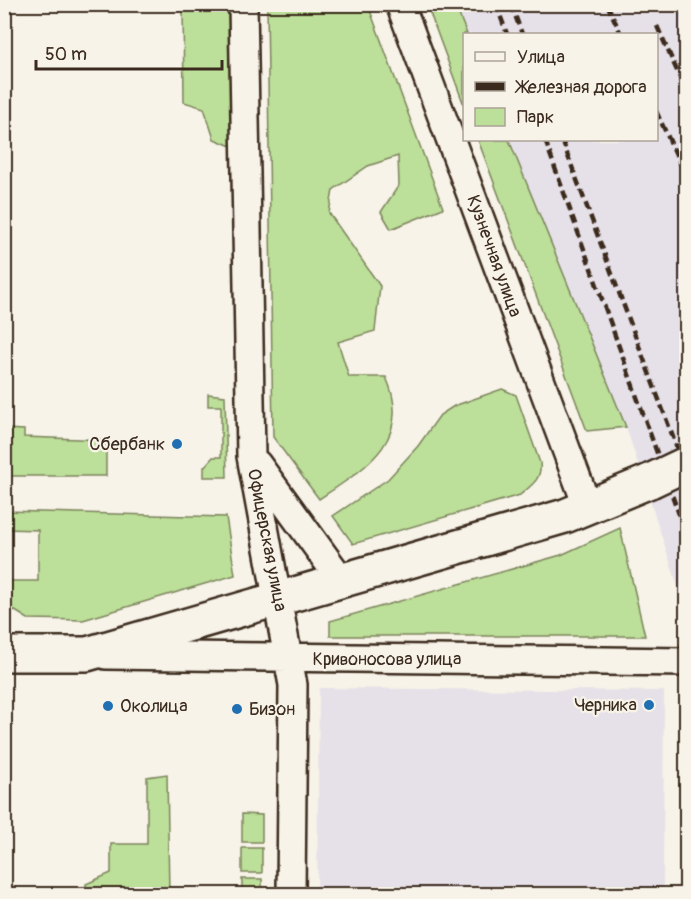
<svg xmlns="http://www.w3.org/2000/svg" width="691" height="899" viewBox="0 0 691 899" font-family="Pangolin,sans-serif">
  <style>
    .built { fill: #e6e1e8 }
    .green { fill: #bcdf99; stroke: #7c845c; stroke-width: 1.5 }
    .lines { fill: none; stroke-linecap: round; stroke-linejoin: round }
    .street-casing { stroke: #3b2a1e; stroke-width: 32 }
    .primary-casing { stroke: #3b2a1e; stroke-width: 38 }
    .street { stroke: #f7f3e8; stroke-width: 27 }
    .primary { stroke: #f7f3e8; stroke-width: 33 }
    .rail { stroke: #3b2a1e; stroke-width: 4.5; stroke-dasharray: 9 4.5; stroke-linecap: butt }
    .primary-bridge-casing { stroke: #3b2a1e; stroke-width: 38; stroke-linecap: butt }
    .primary-bridge { stroke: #f7f3e8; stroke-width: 33 }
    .poi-dot { fill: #1f6fb2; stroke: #f7f3e8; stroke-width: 2 }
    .labels { text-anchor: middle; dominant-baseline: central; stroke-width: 4.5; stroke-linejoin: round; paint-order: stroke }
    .street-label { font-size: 18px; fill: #3b2a1e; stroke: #f7f3e8 }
    .poi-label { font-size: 18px; fill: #3b2a1e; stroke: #f7f3e8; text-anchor: end }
  </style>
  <rect width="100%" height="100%" fill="#f7f3e8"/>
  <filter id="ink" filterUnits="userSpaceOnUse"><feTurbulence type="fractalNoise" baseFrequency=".0167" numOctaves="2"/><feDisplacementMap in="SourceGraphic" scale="12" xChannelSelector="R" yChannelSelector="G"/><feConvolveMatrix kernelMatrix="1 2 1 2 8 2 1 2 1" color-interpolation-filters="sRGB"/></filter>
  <g filter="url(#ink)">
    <path class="built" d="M455,5H686V611L626,427L509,140H656V34H467Z
      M319,688L664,691L663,894H317Z"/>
    <path class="green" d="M183,5H229L231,146L214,139L204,108L184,102Z
      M267,5H368L443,208L391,229L381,212L399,185L398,156L368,166L333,190L329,213L380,286L375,331L338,342L349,377H386C414,440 366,468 319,499L273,437Z
      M427,5H455L467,34H464V105Z
      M478,140H509L626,427L587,431Z
      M502,389L516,395L540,463C542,479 532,485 520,495L353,544L333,516L388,479L418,446L440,415L454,406Z
      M208,394L225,396L227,477H204V467L213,457H221V406H208Z
      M5,429L24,430V437L106,440V476H5Z
      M5,511L226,517L235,575L83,620L28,619L9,607L8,581H38V530L5,529Z
      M620,528L645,636H330V621L561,555Z
      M167,774L169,894H86V884L111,873V844H147V777Z
      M242,814L262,815V842H242Z
      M242,848H262V873H242Z
      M242,879H262V894H242Z"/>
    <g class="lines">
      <defs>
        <path id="street" d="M243,4L251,456L293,685L291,894
          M400,4L588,508
          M257,464L342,581
          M106,655L686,662"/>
        <path id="primary" d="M4,654H87L565,516L650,481"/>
      </defs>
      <use href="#street" class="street-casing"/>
      <use href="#primary" class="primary-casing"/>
      <use href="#street" class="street"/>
      <use href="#primary" class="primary"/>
      <path class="rail" d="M496,4L507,34
        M511,4L522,34
        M607,4L621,34
        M657,26L686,91
        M656,111L686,176
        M545,140L686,534
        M562,140L686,472"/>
      <defs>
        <path id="primary-bridge" d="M650,481L686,464"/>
      </defs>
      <use href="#primary-bridge" class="primary-bridge-casing"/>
      <use href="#primary-bridge" class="primary-bridge"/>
    </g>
  </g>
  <g class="poi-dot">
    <circle cx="177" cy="444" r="6"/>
    <circle cx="649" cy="705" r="6"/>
    <circle cx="108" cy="706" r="6"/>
    <circle cx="237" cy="709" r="6"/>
  </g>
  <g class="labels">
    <g class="street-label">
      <text transform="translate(494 256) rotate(70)">Кузнечная улица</text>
      <text transform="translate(267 540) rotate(79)">Офицерская улица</text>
      <text x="387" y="659">Кривоносова улица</text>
    </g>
    <g class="poi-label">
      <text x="165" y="444">Сбербанк</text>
      <text x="637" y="705">Черника</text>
      <text x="120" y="706" text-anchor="start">Околица</text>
      <text x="249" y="709" text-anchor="start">Бизон</text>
    </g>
  </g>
  <rect width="691" height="899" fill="none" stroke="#f7f3e8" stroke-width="24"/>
  <rect x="12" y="12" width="667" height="875" fill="none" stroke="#3b2a1e" stroke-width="2" filter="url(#ink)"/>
  <rect x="463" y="33" width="195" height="108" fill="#f7f3e8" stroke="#aca397" stroke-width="1.5"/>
  <rect x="475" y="52" width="30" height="9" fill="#f7f3e8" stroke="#aca397" stroke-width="1.5"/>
  <text x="517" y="63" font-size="18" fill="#3b2a1e">Улица</text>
  <rect x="475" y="82" width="30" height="9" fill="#3b2a1e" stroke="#aca397" stroke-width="1.5"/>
  <text x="517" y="93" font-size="18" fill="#3b2a1e">Железная дорога</text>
  <rect x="475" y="108" width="30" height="18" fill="#bcdf99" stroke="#aca397" stroke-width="1.5"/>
  <text x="517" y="123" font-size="18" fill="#3b2a1e">Парк</text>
  <path d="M36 60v9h186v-9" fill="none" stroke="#3b2a1e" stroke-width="3"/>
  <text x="45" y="60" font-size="18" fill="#3b2a1e" stroke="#f7f3e8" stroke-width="4.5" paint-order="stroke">50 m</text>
</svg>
